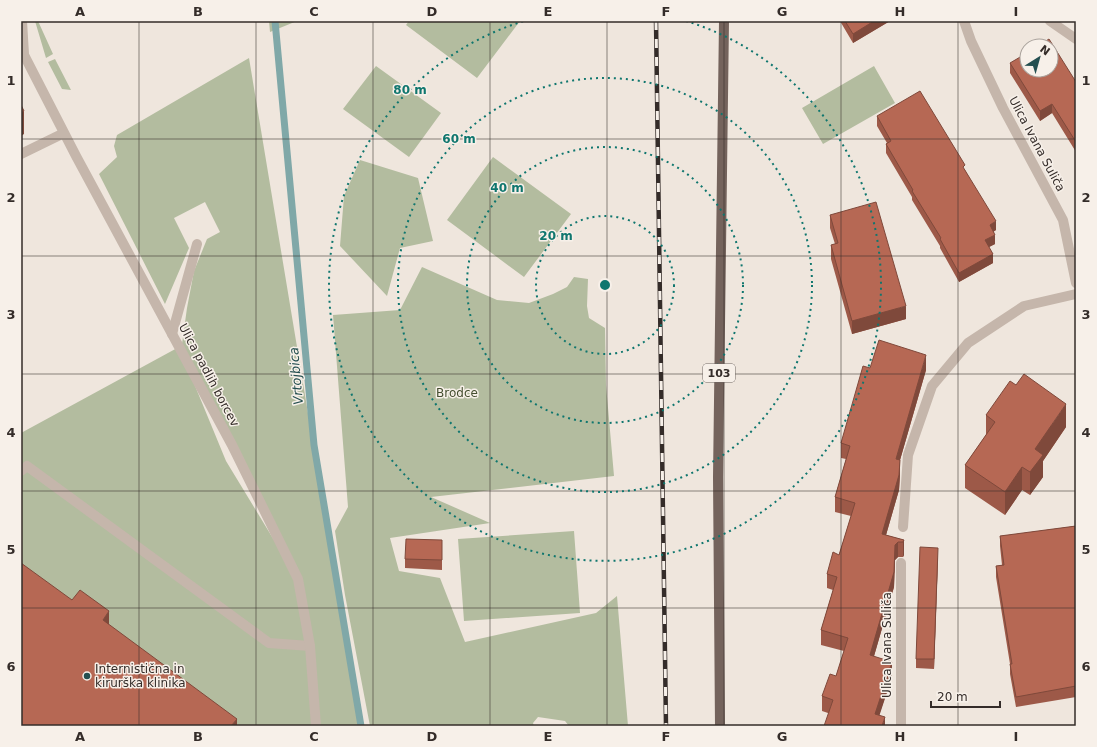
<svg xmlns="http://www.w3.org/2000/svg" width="1097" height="747" viewBox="0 0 1097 747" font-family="'DejaVu Sans',sans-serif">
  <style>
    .green { fill: #b3bc9f }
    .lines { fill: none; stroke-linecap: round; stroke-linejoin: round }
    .stream { stroke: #80a8a8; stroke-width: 7 }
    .service { stroke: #c5b6ab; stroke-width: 10 }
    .minor { stroke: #c5b6ab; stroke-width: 10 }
    .primary { stroke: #74635c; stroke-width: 10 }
    .rail-casing { stroke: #342c29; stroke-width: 4.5 }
    .rail { stroke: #f7f0e9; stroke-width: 3; stroke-dasharray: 9; stroke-linecap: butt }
    .wall { fill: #9d5948 }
    .shaded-wall { fill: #7f493b }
    .building { fill: #b66854; stroke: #7f493b }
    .grid { fill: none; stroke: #342c29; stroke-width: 1; stroke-opacity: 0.55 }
    .ring { fill: none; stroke: #0f766e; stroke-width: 2; stroke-dasharray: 2 4 }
    .poi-dot { fill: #244f50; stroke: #f7f0e9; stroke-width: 1.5 }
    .labels { text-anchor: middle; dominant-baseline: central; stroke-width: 3; stroke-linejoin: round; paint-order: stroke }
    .shield { fill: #f7f0e9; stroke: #6e6763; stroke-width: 1 }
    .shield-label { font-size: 11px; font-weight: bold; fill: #342c29 }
    .street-label { font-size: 12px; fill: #342c29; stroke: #f7f0e9 }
    .park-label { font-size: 12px; fill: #454f30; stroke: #f7f0e9 }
    .poi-label { font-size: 12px; fill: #342c29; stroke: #f7f0e9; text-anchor: start }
    .water-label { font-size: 13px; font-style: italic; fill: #244f50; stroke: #f7f0e9 }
    .centre { fill: #0f766e; stroke: #f7f0e9; stroke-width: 2 }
    .ring-label { font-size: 12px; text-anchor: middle; font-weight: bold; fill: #0f766e; stroke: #f7f0e9; stroke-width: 3; stroke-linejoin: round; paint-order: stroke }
    .neatline { fill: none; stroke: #342c29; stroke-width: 1.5 }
    .grid-label { font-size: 13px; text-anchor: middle; font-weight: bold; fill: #342c29 }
  </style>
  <rect width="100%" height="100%" fill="#efe6dd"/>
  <path class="green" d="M35,21H38L53,54L46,58Z
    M269,21H297L270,32Z
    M409,21H520L477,78L406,25Z
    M249,58L360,726H222L21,581V433L179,347L226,461L294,573L181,351L187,308L194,271L207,239L220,232L205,202L174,218L189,248L165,304L99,174L117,157L114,146L117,135Z
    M55,59L71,90L62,89L48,62Z
    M376,66L441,113L409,157L343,109Z
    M874,66L895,103L823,144L802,108Z
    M493,157L571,214L524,277L447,220Z
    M360,160L418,178L433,241L400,248L387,296L340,246L344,196Z
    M422,267L497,300L529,303L553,294L567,287L574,277L588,279L587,306L589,318L605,328L606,385L614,476L431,497L490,523L390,538L399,571L440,578L465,642L596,613L617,596L628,726H569L565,721L538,717L533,723L534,726H370L345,595L335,531L348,507L333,315L400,310Z
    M574,531L580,613L464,621L458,539Z"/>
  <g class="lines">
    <path class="stream" d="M275,21L314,445L361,726"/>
    <path class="service" d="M172,334L197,244
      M21,471L27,466L269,643L310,646"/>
    <path class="minor" d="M22,21L24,54
      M964,21L971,41L1003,108L1063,220L1076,283
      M1050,21L1076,39
      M21,49L76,156L232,445L298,579L310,646L316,726
      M21,154L64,133
      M903,527L908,455L932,386L968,343L1024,306L1076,294
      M901,563V726"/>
    <path class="primary" d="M720,726L718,477L724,21"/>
    <defs>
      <path id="rail" d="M656,21L666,726"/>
    </defs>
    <use href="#rail" class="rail-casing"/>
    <use href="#rail" class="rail"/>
  </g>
  <path class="wall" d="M840,21H890L853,43Z
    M1010,63L1076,82V152L1052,113L1040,121L1010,73Z
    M877,116L965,170L996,230L994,231L995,244L989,247L993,263L959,282L940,248V246L912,200V197L886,153V144L887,143L877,126Z
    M830,215L906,319L852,334L831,259V245L835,244L830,228Z
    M870,368L926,370L900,460V475L899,490L886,535L904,540V555L903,557H898L895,560L894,587L874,656L892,677L879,715L885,726L828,713L822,711V696L836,676L844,651L821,645V630L833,590L827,588V574L839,555L851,516L835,512V497L846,459L841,458V443Z
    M986,415L1066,427L1043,461V477L1030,495L1022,490L1005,515L965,488V465L986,435Z
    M1076,526V697L1016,707L1010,674V664L996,577V566L1002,565L1000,546V536Z
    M442,549V570L405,568V559Z
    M938,557L934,669L916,668V659Z"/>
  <path class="shaded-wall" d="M874,21H890L853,43V34Z
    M1052,104V113L1040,121V111Z
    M24,111V134L21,136V113Z
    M996,221V230L990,234V225Z
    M995,235V244L985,249V240Z
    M993,254V263L959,282V273Z
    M906,306V319L852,334V321Z
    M926,355V370L896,474V459Z
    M1066,404V427L1043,461V477L1030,495V472L1035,449Z
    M900,460V475L899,490L882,549V534Z
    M1022,467V490L1005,515V492Z
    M904,540V555L903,557V542Z
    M898,542V557L895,560L894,587L870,670V655L895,545Z
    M938,548V557L934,669V659Z
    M109,611V629L103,620Z
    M892,662V677L876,726L875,714Z
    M885,717V726H882Z
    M237,719V726H231Z"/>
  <path class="building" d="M845,21H874L853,34Z
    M1049,39L1076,82V142L1052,104L1040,111L1010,63L1027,53V70H1051V46H1038Z
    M920,91L965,165L963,167L996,221L990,225L995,235L985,240L993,254L959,273L940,239L941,238L912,191L913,190L886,144L891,141L877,116Z
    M21,105L24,111L21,113Z
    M876,202L906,306L852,321L831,245L838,243L830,215Z
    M879,340L926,355L896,459L900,460L899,475L882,534L904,540L903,542H898L895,545L894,572L870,655L892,662L875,714L885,717L882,726H824L833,700L822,696L830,674L836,676L848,638L821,630L837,577L827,574L833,552L839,555L855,503L835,497L850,446L841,443L863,366L870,368Z
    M1024,374L1066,404L1035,449L1043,455L1030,472L1022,467L1005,492L965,465L995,422L986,415L1010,381L1016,385Z
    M1076,526V686L1016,697L1010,664H1012L996,566L1004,565L1000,536Z
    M406,539L442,540V560L405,559Z
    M920,547L938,548L934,659H916Z
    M21,563L72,600L80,590L109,611L103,620L237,719L231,726H21Z"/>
  <path class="grid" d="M139,21V726M256,21V726M373,21V726M490,21V726M607,21V726M724,21V726M841,21V726M958,21V726M21,139H1076M21,256H1076M21,374H1076M21,491H1076M21,608H1076"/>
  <g class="ring">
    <circle cx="605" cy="285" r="69"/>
    <circle cx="605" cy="285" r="138"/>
    <circle cx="605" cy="285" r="207"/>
    <path d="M686 21A276 276 0 1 1 524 21"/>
  </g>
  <circle class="poi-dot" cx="87" cy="676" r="4"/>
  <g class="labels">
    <rect class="shield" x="703" y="364" width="32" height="18" rx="3"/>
    <g class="shield-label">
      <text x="719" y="373">103</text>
    </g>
    <g class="street-label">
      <text transform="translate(1037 144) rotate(62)">Ulica Ivana Suliča</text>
      <text transform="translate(209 375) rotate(62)">Ulica padlih borcev</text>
      <text transform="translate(887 645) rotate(-90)">Ulica Ivana Suliča</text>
    </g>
    <g class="park-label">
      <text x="457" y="393">Brodce</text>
    </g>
    <g class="poi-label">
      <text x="95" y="669">Internistična in<tspan x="95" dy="14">kirurška klinika</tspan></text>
    </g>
    <g class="water-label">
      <text transform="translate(296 376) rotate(-95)">Vrtojbica</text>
    </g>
  </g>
  <circle cx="605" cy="285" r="6" class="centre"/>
  <g class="ring-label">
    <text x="410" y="94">80 m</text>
    <text x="459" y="143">60 m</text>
    <text x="507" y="192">40 m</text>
    <text x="556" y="240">20 m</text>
  </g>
  <rect width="1097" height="747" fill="none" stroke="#f7f0e9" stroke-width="44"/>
  <g transform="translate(1039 58) rotate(37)"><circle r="19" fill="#f7f0e9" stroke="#a9a29c"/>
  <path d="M0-3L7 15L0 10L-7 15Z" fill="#244f50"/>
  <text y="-6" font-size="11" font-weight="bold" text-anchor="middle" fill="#342c29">N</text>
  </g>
  <path d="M931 701v6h69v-6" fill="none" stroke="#342c29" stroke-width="2"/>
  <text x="937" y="701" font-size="12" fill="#342c29" stroke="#f7f0e9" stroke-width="3" paint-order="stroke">20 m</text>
  <rect x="22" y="22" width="1053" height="703" class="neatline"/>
  <g class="grid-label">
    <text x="80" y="16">A</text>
    <text x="198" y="16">B</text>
    <text x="314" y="16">C</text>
    <text x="432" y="16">D</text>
    <text x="548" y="16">E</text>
    <text x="666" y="16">F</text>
    <text x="782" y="16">G</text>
    <text x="900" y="16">H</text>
    <text x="1016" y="16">I</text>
    <text x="11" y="85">1</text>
    <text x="1086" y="85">1</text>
    <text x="11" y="202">2</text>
    <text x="1086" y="202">2</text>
    <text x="11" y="319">3</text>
    <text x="1086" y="319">3</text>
    <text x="11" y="437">4</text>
    <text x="1086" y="437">4</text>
    <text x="11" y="554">5</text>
    <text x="1086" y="554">5</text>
    <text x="11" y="671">6</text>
    <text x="1086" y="671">6</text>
    <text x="80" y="741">A</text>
    <text x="198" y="741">B</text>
    <text x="314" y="741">C</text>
    <text x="432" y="741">D</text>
    <text x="548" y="741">E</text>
    <text x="666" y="741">F</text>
    <text x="782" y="741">G</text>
    <text x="900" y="741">H</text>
    <text x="1016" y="741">I</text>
  </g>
</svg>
